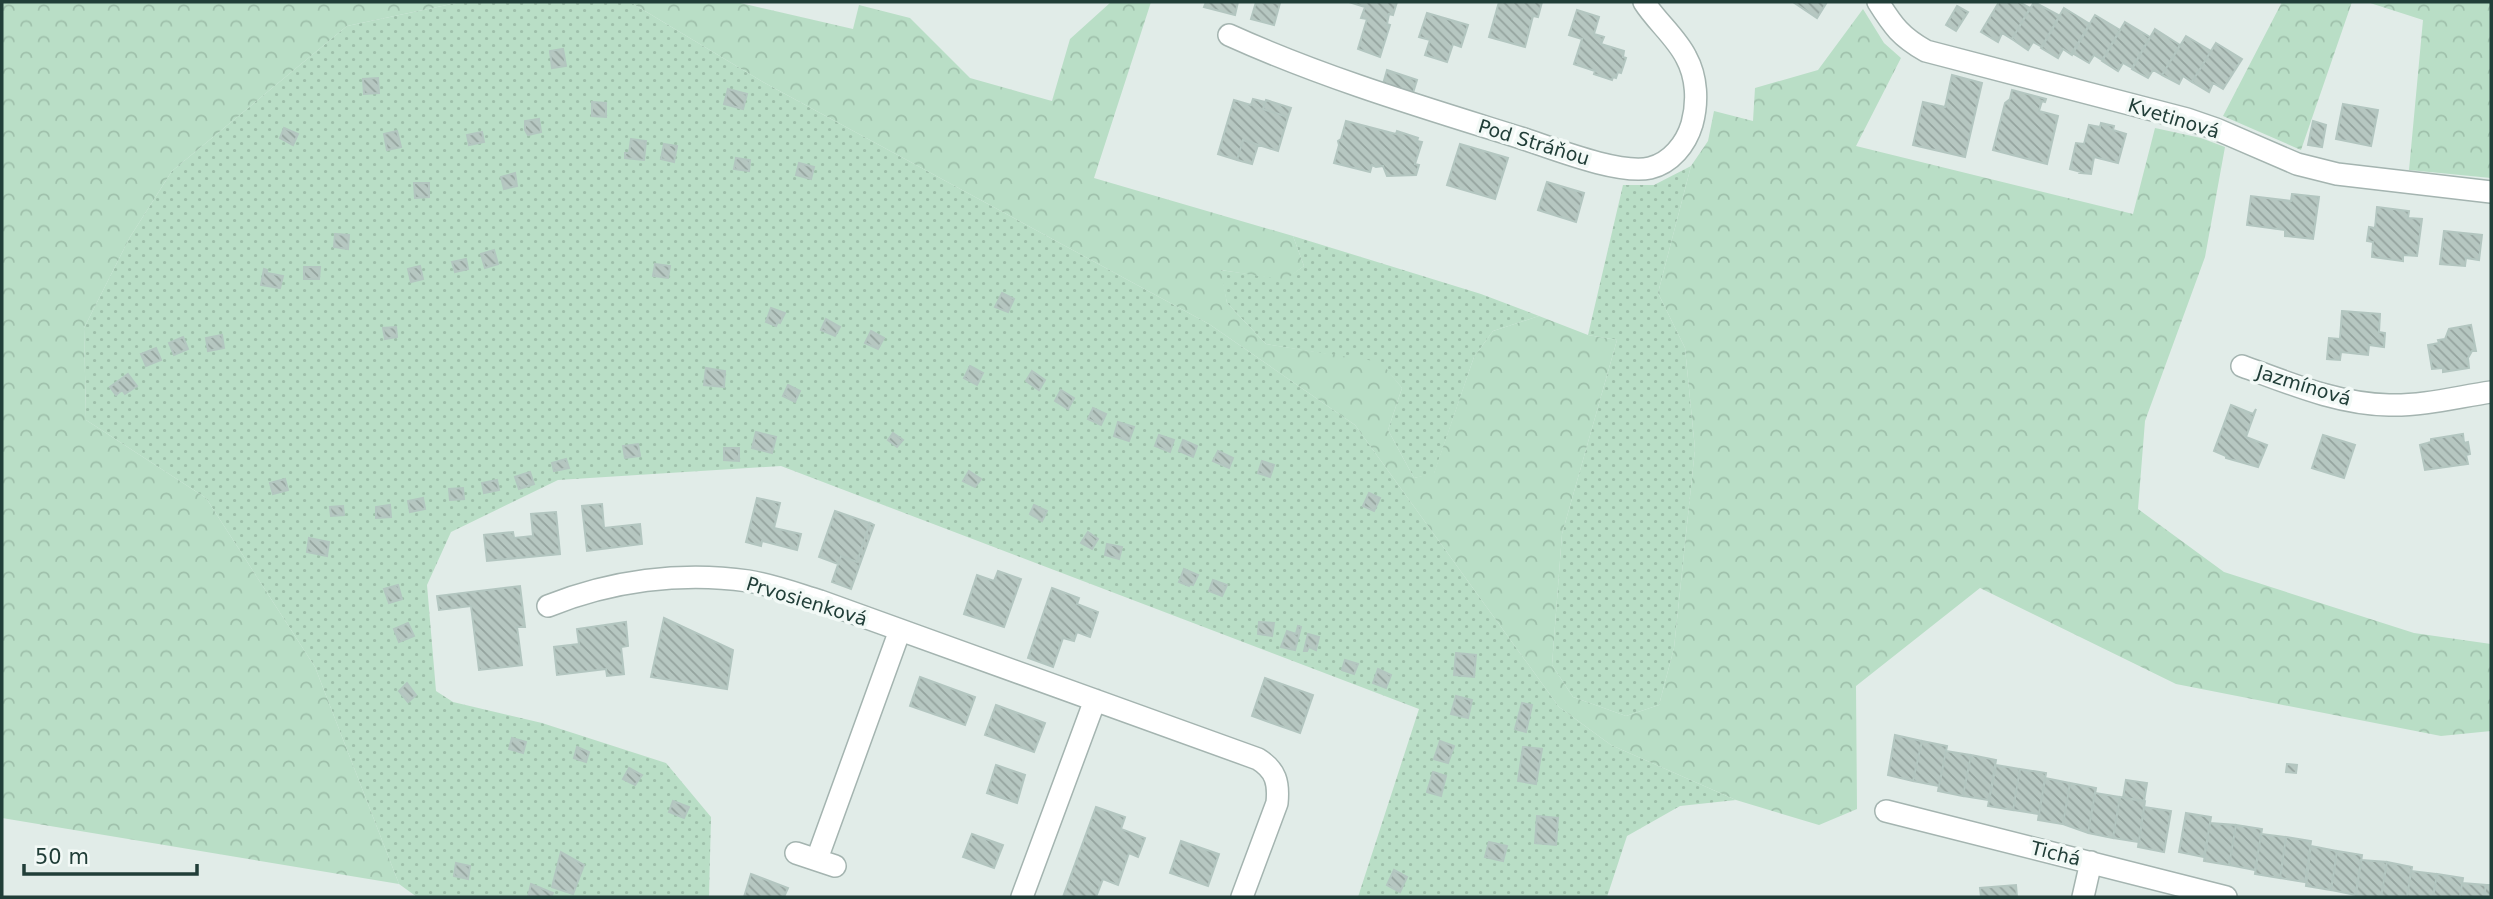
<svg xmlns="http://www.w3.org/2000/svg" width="2493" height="899" viewBox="0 0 2493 899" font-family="'DejaVu Sans',sans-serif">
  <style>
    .grass { fill: url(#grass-dots) }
    .forest { fill: url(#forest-crowns) }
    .building { fill: url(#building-back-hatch); stroke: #b3c6c0; stroke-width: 2 }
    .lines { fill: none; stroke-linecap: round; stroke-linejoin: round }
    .minor-casing { stroke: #a4b4b0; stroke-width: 24 }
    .minor { stroke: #fff; stroke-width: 21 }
    .labels { text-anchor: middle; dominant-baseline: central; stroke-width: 7; stroke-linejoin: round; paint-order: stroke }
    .street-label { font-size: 19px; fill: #213e38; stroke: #f2f9f6 }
  </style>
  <defs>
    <pattern id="grass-dots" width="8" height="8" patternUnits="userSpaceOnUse" patternTransform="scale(1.75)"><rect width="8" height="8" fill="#b9dec6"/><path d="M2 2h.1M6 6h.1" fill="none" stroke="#9fc0ab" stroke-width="1.8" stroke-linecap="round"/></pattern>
    <pattern id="forest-crowns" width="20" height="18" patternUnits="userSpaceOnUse" patternTransform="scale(1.75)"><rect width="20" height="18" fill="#b9dec6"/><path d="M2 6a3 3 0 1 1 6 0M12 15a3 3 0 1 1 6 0" fill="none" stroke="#9fc0ab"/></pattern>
    <pattern id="building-back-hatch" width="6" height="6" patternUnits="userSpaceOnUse" patternTransform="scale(1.75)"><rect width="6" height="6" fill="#b6c7c1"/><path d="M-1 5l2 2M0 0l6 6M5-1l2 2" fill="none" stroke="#94a39e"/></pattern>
  </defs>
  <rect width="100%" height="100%" fill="#e1ece8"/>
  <path class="grass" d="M461,2H630L763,82L1209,324L1355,425L1559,707L1611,745L1736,800L1680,806L1627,836L1607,897H1358L1419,709L781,466L558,480L451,532L427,585L436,691L453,702L542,723L666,763L711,817L709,897H417L399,884L315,667L206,498L86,420L84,328L130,237L172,171L347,26Z
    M1691,166L1658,293L1685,348L1695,449L1674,648L1659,705L1626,716L1573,697L1552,665L1562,534L1617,340L1588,335L1623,185H1654Z
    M1293,236L1481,294L1539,316L1493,331L1474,357L1434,474L1414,478L1388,430L1402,388L1381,363L1266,344L1227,303L1220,270L1285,279L1304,266Z"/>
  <path class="forest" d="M2,2H461L347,26L172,171L130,237L84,328L86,420L206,498L315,667L399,884L2,818Z
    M630,2H736L853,29L859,5L910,18L970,78L1052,101L1070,39L1111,2H1151L1094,178L1293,236L1304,266L1285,280L1221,270L1227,303L1266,344L1381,362L1402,388L1388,430L1414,478L1434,473L1474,357L1493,331L1539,316L1588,335L1617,340L1562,534L1552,665L1573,697L1626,716L1659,705L1674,648L1695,449L1685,348L1658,293L1691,166L1708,141L1714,111L1753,121L1755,88L1818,70L1863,9L1884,43L1901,58L1856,146L2133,214L2155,128L2201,138L2225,147L2205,257L2145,421L2138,509L2224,572L2414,633L2491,644V731L2441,736L2176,684L1980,588L1856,686L1857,809L1819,825L1736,800L1611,745L1559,707L1355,425L1209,324L763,82Z
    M2282,2H2352L2301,150L2223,116Z
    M2367,2H2491V178L2409,170L2423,20Z"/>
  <path class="building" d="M1206,2H1238L1235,15L1204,7Z
    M1256,2L1280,3L1274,25L1251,19Z
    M1349,2H1397L1393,15L1389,14L1387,24L1390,25L1380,57L1358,49L1367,19L1361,18L1365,7Z
    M1499,2H1542L1538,17L1533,16L1525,47L1489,37Z
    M1793,2H1827L1817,18Z
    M1999,2H2019L2030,8L2012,39L2002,33L1998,42L1981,32Z
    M2034,2L2060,16L2042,47L2033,42L2028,50L2012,39Z
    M1957,6L1968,12L1956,31L1946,25Z
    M2064,8L2090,24L2072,55L2063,49L2058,58L2041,48Z
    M1577,10L1599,17L1594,34L1604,37L1601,44L1624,51L1623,57L1626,58L1621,73L1618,72L1616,78L1613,77L1612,80L1594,74L1595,71L1574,64L1582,39L1569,35Z
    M1427,13L1468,25L1461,47L1453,44L1447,62L1425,55L1430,40L1419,37Z
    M2095,15L2120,30L2102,60L2094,55L2089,63L2072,53Z
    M2125,22L2150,37L2132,68L2123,63L2118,71L2102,61Z
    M2155,29L2180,45L2162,75L2153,70L2148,78L2132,69Z
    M2186,36L2211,51L2192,82L2183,76L2179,84L2162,75Z
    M2216,43L2242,59L2223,89L2213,83L2209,92L2192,82Z
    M563,49L566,66L552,68L550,51Z
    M1387,70L1417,80L1413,93L1383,84Z
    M1952,75L1982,83L1965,157L1913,145L1923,102L1945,107Z
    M378,78L379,93L364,94L363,79Z
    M728,89L747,94L743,109L724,104Z
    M2012,90L2046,99L2045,102L2042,101L2039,111L2058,116L2047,164L1993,150L2005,103L2010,99Z
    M1253,99L1265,102L1263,109L1288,117L1278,151L1243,140L1237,160L1218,154L1234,100L1251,105Z
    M1266,100L1291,108L1288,117L1263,109Z
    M592,102L606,103V117L592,116Z
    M2343,104L2378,110L2371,146L2336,139Z
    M539,119L541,132L528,135L525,130V121Z
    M1346,121L1396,134L1397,131L1418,138L1417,141L1422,142L1415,164L1419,165L1416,175L1387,176L1383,166L1376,167L1372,165L1370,172L1334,163L1339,145L1338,141L1341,139Z
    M2313,121L2326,125L2322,147L2308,145Z
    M2101,123L2114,126L2113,130L2126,134L2118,163L2094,157L2091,174L2080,173L2081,172L2070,169L2076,143L2084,144L2089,125L2100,127Z
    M284,128L298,134L293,145L280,138Z
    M397,131L401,147L387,150L384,134Z
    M482,132L484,142L469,145L467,135Z
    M631,139L646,141L644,160L625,158V153H629Z
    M1243,140L1258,145L1252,164L1237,160Z
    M664,144L677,146L674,162L661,159Z
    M1460,144L1508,158L1495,199L1447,185Z
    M736,158L750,160L749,171L734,169Z
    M799,163L814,167L811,179L796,175Z
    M515,173L517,186L504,189L501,177Z
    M1547,182L1584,193L1576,222L1538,210Z
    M414,183H429V197L415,198Z
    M2292,194L2319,197L2313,239L2285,236V230L2247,225L2251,196L2291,201Z
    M2377,207L2409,211L2408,218L2422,219L2417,256L2403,255V261L2372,257L2373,242L2367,241L2369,227L2375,228Z
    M2444,231L2482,235L2479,260L2466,258L2465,266L2440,264Z
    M335,234L349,235L348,249L334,247Z
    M494,250L498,264L485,268L481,254Z
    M466,259L468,269L455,272L452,262Z
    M655,264L670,266L668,278L653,276Z
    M420,266L423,279L411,282L408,269Z
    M304,267H320L319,279H304Z
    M264,269L267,270V273L283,276L280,288L261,285Z
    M1002,293L1014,299L1008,312L995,307Z
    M771,308L785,313L780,323L778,322L776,326L766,322Z
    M2342,311L2380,314L2379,332L2385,333L2384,347L2369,345L2368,355L2341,352L2340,360L2327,359L2329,338L2340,339Z
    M826,319L840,327L835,336L821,330Z
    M2471,325L2476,351H2472L2468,358L2469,368L2443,372V368L2432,369L2428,345L2439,343L2438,340L2445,339L2449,329Z
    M396,327L397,337L385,339L383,328Z
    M871,331L884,338L878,349L865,343Z
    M222,335L224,348L208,351L206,338Z
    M183,337L188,349L174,355L169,343Z
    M156,348L161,360L146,366L141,354Z
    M970,366L983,373L977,385L964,378Z
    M706,368L725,371L724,387L704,385Z
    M1032,371L1045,380L1039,390L1026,381Z
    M128,374L137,386L125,394L122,390L116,395L110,387Z
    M788,385L800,391L795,402L783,396Z
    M1061,390L1074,398L1068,409L1055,401Z
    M2231,405L2253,414L2256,409L2246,437L2267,445L2258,467L2226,458V456L2214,451Z
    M1093,408L1106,414L1101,425L1088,419Z
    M1118,422L1134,427L1129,441L1114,436Z
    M756,432L776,437L772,453L752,448Z
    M893,433L903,440L897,447L888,440Z
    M2463,434L2464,443L2468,442L2470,454L2466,455L2468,464L2425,470L2420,445L2431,442V439Z
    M1159,435L1174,440L1170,452L1155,446Z
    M2323,435L2355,445L2344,478L2312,468Z
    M1183,440L1197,446L1193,457L1179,451Z
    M638,444L640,456L625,458L623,446Z
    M724,448H739V461L724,460Z
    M1218,451L1233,458L1229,468L1213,461Z
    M566,459L569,468L554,471L552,463Z
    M1262,461L1274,465L1270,477L1258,473Z
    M969,471L981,479L975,487L963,481Z
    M530,472L534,484L519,489L515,477Z
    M285,479L288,490L273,494L270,483Z
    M497,480L499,490L484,493L482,483Z
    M463,488L464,499L450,500L449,489Z
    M1369,493L1380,498L1374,511L1363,506Z
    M423,498L425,509L410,512L408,501Z
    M757,498L780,503L774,528L801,534L797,550L762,541L761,546L746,542Z
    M602,504L604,528L640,524L642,544L587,551L582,506Z
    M390,505L391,517L376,518V507Z
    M1034,505L1047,511L1042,521L1030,514Z
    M343,506L344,515L331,516L330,507Z
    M835,511L870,523L857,562L841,556L838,564L819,557Z
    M556,512L560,554L487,561L484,535L513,532L514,538L533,536L531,514Z
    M870,523L874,525L851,589L832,582L841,556L857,562Z
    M1088,532L1098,539L1092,549L1081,543Z
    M309,538L329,542L327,556L307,552Z
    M1107,544L1122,547L1119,559L1105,555Z
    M1184,569L1198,575L1193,585L1190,584L1189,586L1179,582Z
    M998,571L1021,579L1004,627L964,614L977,575L994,581Z
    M1213,580L1227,585L1222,596L1209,591Z
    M398,585L402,599L389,603L384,589Z
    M520,586L525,627H517L522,665L479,670L471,606L439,610L437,596Z
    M1052,588L1079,598L1077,604L1098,612L1090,637L1077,632L1074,641L1063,638L1053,667L1028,658Z
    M664,618L733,650L727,689L651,677Z
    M626,622L628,646L621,647L624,674L607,676L606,669L557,675L554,647L579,644L577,629Z
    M1259,622L1274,623L1272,636L1258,634Z
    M408,623L414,636L399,642L394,629Z
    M1298,626L1301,627L1295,650L1281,647L1287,631L1296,634Z
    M1308,634L1319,637L1316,650L1309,647L1307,651H1304Z
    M1456,653L1476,655L1474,677L1454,675Z
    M1345,660L1358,664L1354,674L1342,670Z
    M1378,669L1391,675L1386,688L1373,683Z
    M920,677L975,697L965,725L910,706Z
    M1265,678L1313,695L1300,733L1252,716Z
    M407,683L416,695L408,702L399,691Z
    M1456,696L1472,700L1468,718L1451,714Z
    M1522,703L1532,705L1526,732L1515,729Z
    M996,705L1045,723L1034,752L985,735Z
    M1895,735L1922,741L1913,781L1888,775Z
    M512,738L526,742L523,753L509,749Z
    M1440,741L1454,746L1448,763L1434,759Z
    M1922,741L1947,746L1939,786L1913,781Z
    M577,747L589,752L586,762L574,758Z
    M1523,747L1542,749L1536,784L1518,781Z
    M1946,751L1971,755L1963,796L1938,791Z
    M1971,755L1996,760L1989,800L1963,796Z
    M2287,764L2297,765L2296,773L2286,772Z
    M996,765L1025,775L1017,803L987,793Z
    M1996,765L2020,769L2013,810L1988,806Z
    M629,768L642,775L635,785L623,779Z
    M2020,769L2046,773L2039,814L2013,810Z
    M1433,772L1446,776L1441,796L1427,792Z
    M2045,778L2070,783L2063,824L2038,820Z
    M2126,780L2147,783L2144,801L2123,798Z
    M2070,783L2096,788L2088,833L2063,824Z
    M2095,793L2120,797L2113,838L2088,833Z
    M2120,797L2145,801L2139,842L2113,838Z
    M673,801L689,807L684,818L669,812Z
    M1096,807L1125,817L1121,829L1145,838L1138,857L1129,853L1118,885L1103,879L1096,897H1063Z
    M2144,807L2171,811L2164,852L2138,847Z
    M2186,813L2211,817L2204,857L2179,852Z
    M1537,816L1558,818L1556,845L1535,843Z
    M2210,823L2236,825L2229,865L2204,861Z
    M2236,825L2262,829L2255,870L2229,865Z
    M972,834L1003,845L994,868L963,857Z
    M2261,834L2286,837L2280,878L2255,874Z
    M2286,837L2311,841L2305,882L2280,878Z
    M1181,841L1219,854L1208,886L1170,873Z
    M1489,842L1507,846L1503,861L1485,857Z
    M2311,846L2337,851L2331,890L2306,886Z
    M2337,851L2362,855L2356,895L2331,890Z
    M561,852L584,865L573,894L552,887Z
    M2361,860L2387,862L2381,897H2355Z
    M2387,862L2412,867L2407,897H2381Z
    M456,863L470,866L468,879L454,876Z
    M1394,870L1407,877L1400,892L1387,885Z
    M2411,871L2437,874L2433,897H2407Z
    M751,874L788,888L784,897H744Z
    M2437,874L2463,878L2460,897H2433Z
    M2462,883L2486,885L2484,897H2460Z
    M531,884L553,893L551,897H528Z
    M2016,885L2017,897H1981L1980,888Z
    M2486,885H2491V897H2484Z"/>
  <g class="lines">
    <defs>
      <path id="minor" d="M1878,2C1893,26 1901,37 1926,51L2187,119L2216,129L2297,164L2337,174L2491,192
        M1229,35C1324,78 1422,107 1521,138C1552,148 1619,175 1650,168C1671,163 1686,144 1692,124C1698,102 1697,77 1686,57C1676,37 1656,21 1644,2
        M2242,366C2289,383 2337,404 2389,405C2423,406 2457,397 2491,392
        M548,606C610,581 681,571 748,581C773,585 797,594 820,601L1258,759C1276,770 1279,783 1277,803L1242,897
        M1886,811L2226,897
        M796,853L835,866
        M817,859L900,630
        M1022,897L1095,700
        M2083,897L2091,862"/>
    </defs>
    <use href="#minor" class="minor-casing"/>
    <use href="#minor" class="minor"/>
  </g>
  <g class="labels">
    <g class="street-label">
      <text transform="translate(2174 118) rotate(17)">Kvetinová</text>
      <text transform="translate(1534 142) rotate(17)">Pod Stráňou</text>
      <text transform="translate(2304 385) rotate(17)">Jazmínová</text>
      <text transform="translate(807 601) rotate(17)">Prvosienková</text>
      <text transform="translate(2056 853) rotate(14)">Tichá</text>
    </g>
  </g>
  <rect width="2493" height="899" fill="none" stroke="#213e38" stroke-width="7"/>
  <path d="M24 864v10h173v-10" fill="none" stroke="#213e38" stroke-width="3.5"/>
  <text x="35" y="864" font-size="21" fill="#213e38" stroke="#f2f9f6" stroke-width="5" paint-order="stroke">50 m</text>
</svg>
